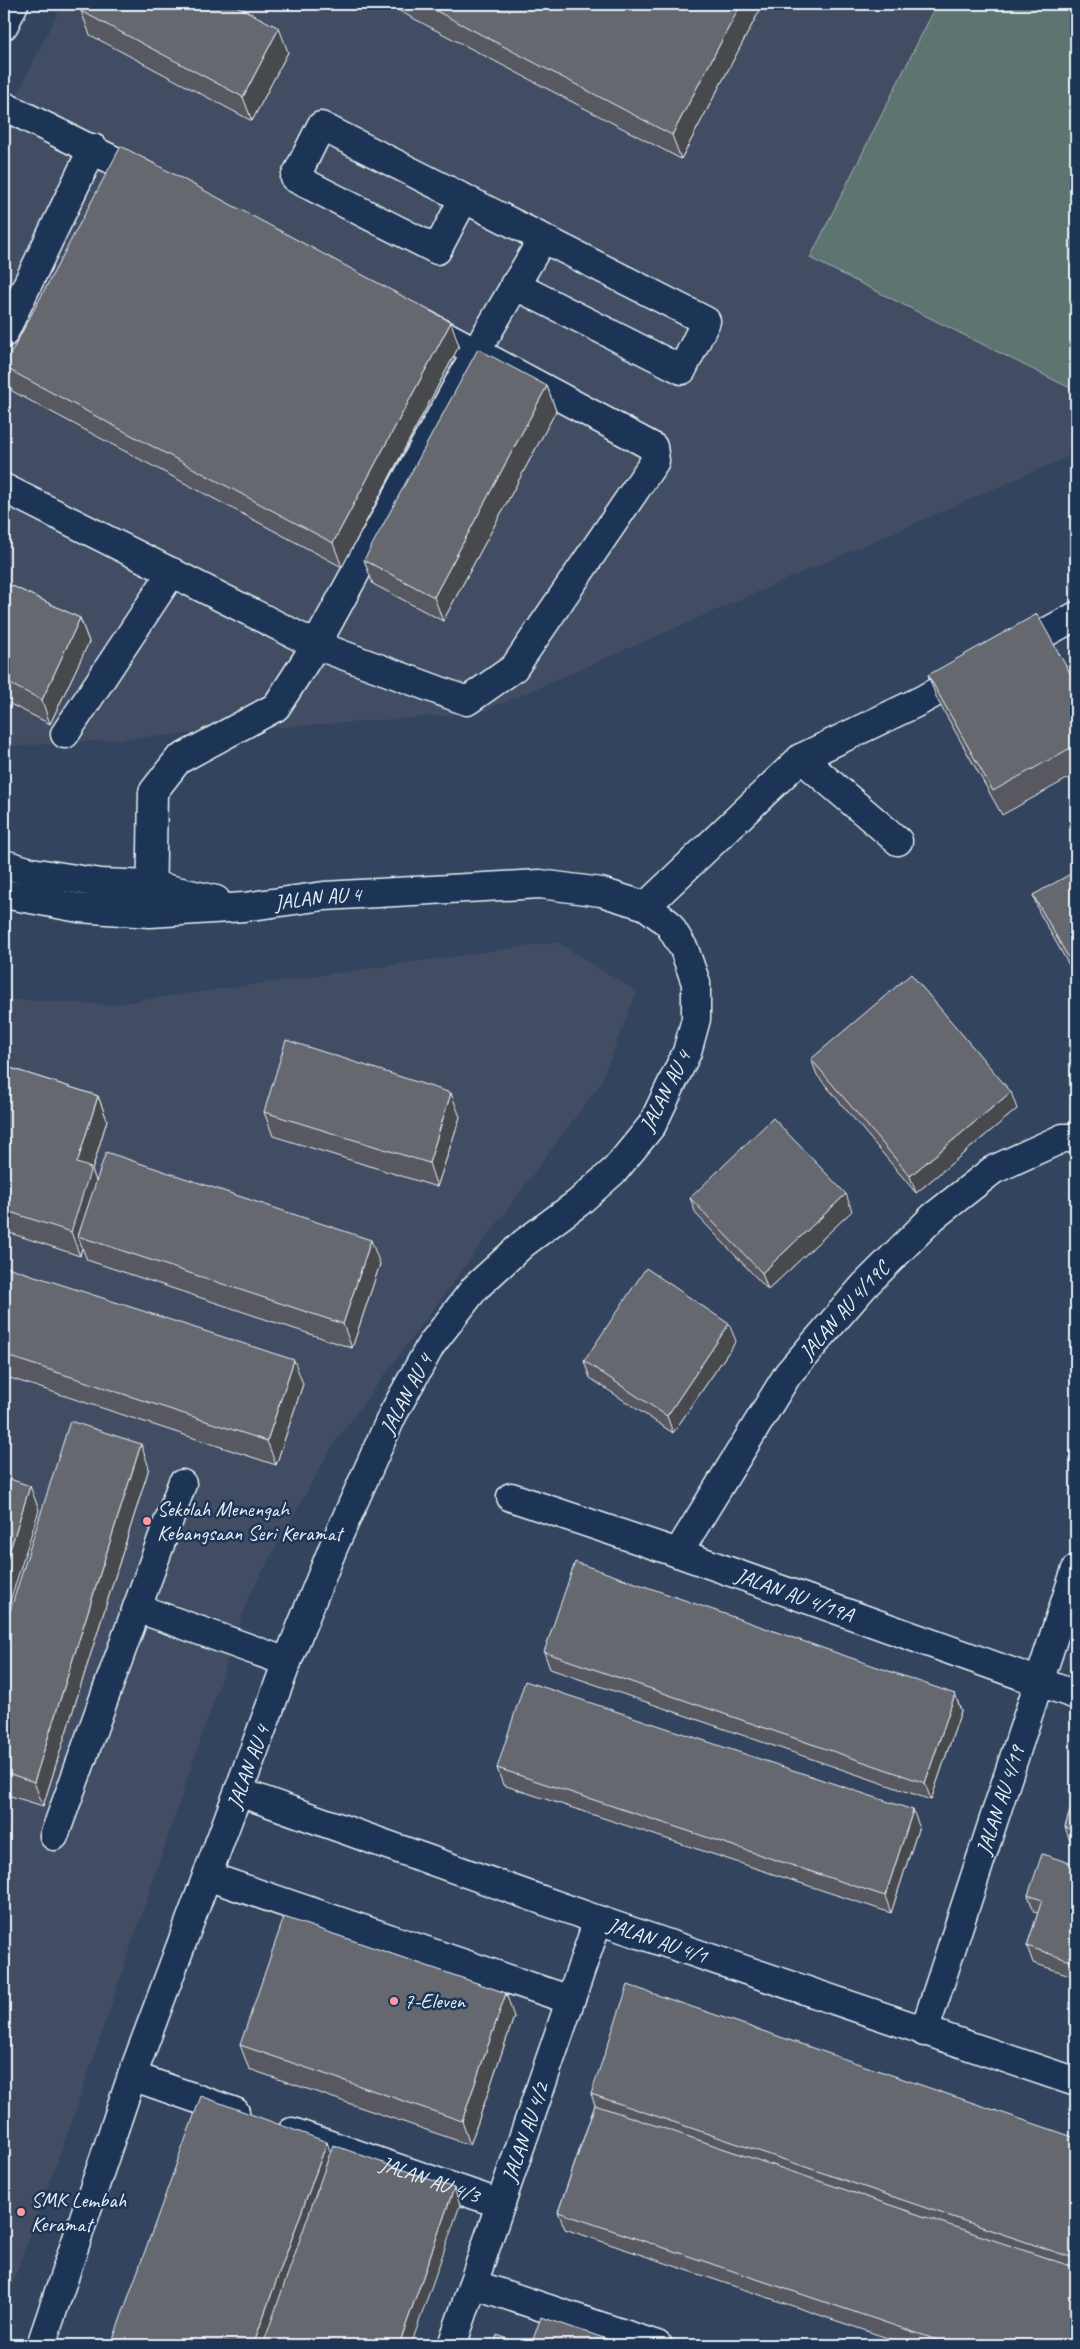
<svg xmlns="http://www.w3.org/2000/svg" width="1080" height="2349" viewBox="0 0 1080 2349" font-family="Caveat,sans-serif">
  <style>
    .built { fill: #424e63 }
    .green { fill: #5b7470; stroke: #a2b2b4 }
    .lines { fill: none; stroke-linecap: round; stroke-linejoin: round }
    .minor-casing { stroke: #e8f1f8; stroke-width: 31 }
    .major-casing { stroke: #e8f1f8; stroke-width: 31 }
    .minor { stroke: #1d3557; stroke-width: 28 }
    .major { stroke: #1d3557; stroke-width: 28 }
    .wall { fill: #585960; stroke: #e8f1f8 }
    .shaded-wall { fill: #47484e; stroke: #e8f1f8 }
    .building { fill: #666770; stroke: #e8f1f8 }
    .poi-dot { fill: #ff9aa2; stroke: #1d3557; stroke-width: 2 }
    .labels { text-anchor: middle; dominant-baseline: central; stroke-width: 5; stroke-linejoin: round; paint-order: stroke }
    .street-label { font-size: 21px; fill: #e8f1f8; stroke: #1d3557 }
    .poi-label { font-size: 21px; fill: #e8f1f8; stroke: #1d3557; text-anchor: start }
  </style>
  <rect width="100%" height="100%" fill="#33445e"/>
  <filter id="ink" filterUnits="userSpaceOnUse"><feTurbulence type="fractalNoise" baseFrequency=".02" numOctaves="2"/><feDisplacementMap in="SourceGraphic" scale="10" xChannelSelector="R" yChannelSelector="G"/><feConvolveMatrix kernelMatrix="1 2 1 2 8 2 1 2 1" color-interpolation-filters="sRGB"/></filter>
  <g filter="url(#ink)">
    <path class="built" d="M62,4H1076V453L480,713L4,747V120Z
      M557,942L637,992L600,1084L332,1446L249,1596L73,2118L4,2307V999L107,1005Z"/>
    <path class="green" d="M937,4H1076V391L810,258Z"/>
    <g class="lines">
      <defs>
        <g id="minor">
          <path d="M4,106L147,177"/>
          <path d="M464,198L437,250L295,178L321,126L706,321L682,370L514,285"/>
          <path d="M4,333L93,148"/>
          <path d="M4,488L316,645L476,352L543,238"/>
          <path d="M1014,650L1076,616"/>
          <path d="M65,734L172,572"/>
          <path d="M801,758L898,841"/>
          <path d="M646,906L801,758L920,701L967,675"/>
          <path d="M151,909L153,792L178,760L276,707L316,645L467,701L514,668L655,461L653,447L424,324"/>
          <path id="s1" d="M511,1497L678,1553L1076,1695"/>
          <path id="s2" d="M678,1553L788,1374L864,1286L933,1217L993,1170L1063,1138H1076"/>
          <path d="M137,1608L287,1662"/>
          <path id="s3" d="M239,1792L598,1920L1076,2082"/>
          <path d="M54,1836L182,1484"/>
          <path d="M207,1876L570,2000"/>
          <path id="s4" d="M924,2032L1076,1569"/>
          <path d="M132,2076L235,2112"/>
          <path id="s5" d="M292,2132L501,2204"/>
          <path d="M473,2284L657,2345"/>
          <path id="s6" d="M452,2345L598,1920"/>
        </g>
        <g id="major">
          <path d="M4,25L14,4"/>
          <path d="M4,864L31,872L101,883L151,885L216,900"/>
          <path id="s7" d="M4,894L79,908L150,913L244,907L324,896L540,884L601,892L646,906L668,923L684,949L696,983V1019L687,1052L652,1125L616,1169L578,1203L524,1243L475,1288L431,1345L393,1414L333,1548L287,1662L132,2076L41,2345"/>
        </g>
      </defs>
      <use href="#minor" class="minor-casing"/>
      <use href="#major" class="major-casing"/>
      <use href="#minor" class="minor"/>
      <use href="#major" class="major"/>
    </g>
    <path class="wall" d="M386,4H763L681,159Z
      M81,11L288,52L252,121L90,35Z
      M459,346L342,567L12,391L4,369V366Z
      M547,386L556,411L443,621L373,584L364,560Z
      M4,582L80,618L89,642L50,724L4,701Z
      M928,675L1076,684V774L1002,815L937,699Z
      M1076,875V972L1074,974L1039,912L1033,895Z
      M811,1059L1017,1109L916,1193L817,1075Z
      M4,1066L98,1096L107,1120L92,1170L96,1182L380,1264L352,1348L87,1260L82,1247L80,1256L4,1231Z
      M264,1112L460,1117L437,1187L273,1136Z
      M690,1198L852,1211L768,1290L696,1214Z
      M4,1266L303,1384L276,1465L4,1376Z
      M736,1341L673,1433L590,1378L584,1361Z
      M149,1468L43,1806L4,1794V1630Z
      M544,1652L955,1694L961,1711L931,1800L550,1669Z
      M497,1768L919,1826L891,1913L503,1785Z
      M1076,1792V1846L1071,1844L1065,1827Z
      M1076,1865V1977L1033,1963L1027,1946L1038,1913L1034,1912L1028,1895Z
      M514,2017L470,2145L249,2069L240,2045Z
      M591,2094L1076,2138V2345H908L565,2229L558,2212L595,2105Z"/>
    <path class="shaded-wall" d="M741,4H763L681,159L672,135Z
      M279,28L288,52L252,121L243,97Z
      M451,322L459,346L342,567L333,543Z
      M547,386L556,411L443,621L434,597Z
      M80,618L89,642L50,724L42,700Z
      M1011,1092L1017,1109L916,1193L910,1176Z
      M451,1093L460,1117L437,1187L429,1163Z
      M98,1096L107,1120L92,1170L100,1192L78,1236L82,1247L80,1256L71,1232L77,1163Z
      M846,1194L852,1211L768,1290L762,1273Z
      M371,1240L380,1264L352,1348L343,1324Z
      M729,1324L736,1341L673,1433L667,1416Z
      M294,1360L303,1384L276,1465L267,1441Z
      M141,1444L149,1468L43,1806L34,1782Z
      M30,1486L39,1510L4,1620V1569Z
      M955,1694L961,1711L931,1800L925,1783Z
      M913,1810L919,1826L891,1913L885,1896Z
      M506,1993L514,2017L470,2145L462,2121Z
      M327,2142L333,2159L266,2345H253Z
      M454,2188L460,2205L411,2345H399Z"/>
    <path class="building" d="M85,4H233L279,28L243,97L81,11Z
      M423,4H741L672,135Z
      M121,146L451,322L333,543L4,367V366Z
      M478,349L547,386L434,597L364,560Z
      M4,582L80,618L42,700L4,681Z
      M1037,614L1076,684V745L993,791L928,675Z
      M1074,872L1076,875V952L1068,957L1033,895Z
      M911,974L1011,1092L910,1176L811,1059Z
      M286,1040L451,1093L429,1163L264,1112Z
      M4,1066L98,1096L77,1163L91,1168L71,1232L4,1210Z
      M773,1118L846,1194L762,1273L690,1198Z
      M106,1152L371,1240L343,1324L78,1236Z
      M4,1266L294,1360L267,1441L4,1355Z
      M646,1268L729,1324L667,1416L584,1361Z
      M70,1421L141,1444L34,1782L4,1772V1630Z
      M4,1477L30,1486L4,1569Z
      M575,1562L955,1694L925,1783L544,1652Z
      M525,1681L913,1810L885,1896L497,1768Z
      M1076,1792V1831L1065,1827Z
      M1042,1854L1076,1865V1963L1027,1946L1042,1900L1028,1895Z
      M284,1917L506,1993L462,2121L240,2045Z
      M628,1985L1076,2138V2259L591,2094Z
      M201,2096L327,2142L253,2345H111Z
      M595,2105L1076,2268V2345H952L558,2212Z
      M333,2145L454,2188L399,2345H263Z
      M541,2317L625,2345H531Z
      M497,2335L525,2345H494Z"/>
  </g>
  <g class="poi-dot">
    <circle cx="147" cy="1521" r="5"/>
    <circle cx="394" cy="2001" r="5"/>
    <circle cx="21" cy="2212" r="5"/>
  </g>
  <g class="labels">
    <g class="street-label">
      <text stroke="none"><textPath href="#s7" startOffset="316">JALAN AU 4</textPath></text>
      <text transform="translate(665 1091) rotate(-63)">JALAN AU 4</text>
      <text stroke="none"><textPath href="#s2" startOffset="295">JALAN AU 4/19C</textPath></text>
      <text transform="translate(406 1394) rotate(-62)">JALAN AU 4</text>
      <text stroke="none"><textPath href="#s1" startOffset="300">JALAN AU 4/19A</textPath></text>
      <text transform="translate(248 1767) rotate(-70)">JALAN AU 4</text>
      <text stroke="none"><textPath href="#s4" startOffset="244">JALAN AU 4/19</textPath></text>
      <text stroke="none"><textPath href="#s3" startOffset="444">JALAN AU 4/1</textPath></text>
      <text stroke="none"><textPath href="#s6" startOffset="225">JALAN AU 4/2</textPath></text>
      <text stroke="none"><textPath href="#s5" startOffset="146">JALAN AU 4/3</textPath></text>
    </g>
    <g class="poi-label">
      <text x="157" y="1509">Sekolah Menengah<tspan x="157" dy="24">Kebangsaan Seri Keramat</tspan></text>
      <text x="404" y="2001">7-Eleven</text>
      <text x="31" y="2200">SMK Lembah<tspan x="31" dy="24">Keramat</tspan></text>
    </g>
  </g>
  <rect width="1080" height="2349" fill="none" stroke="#1d3557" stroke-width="20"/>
  <rect x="10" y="10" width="1060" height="2329" fill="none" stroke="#e8f1f8" stroke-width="2" filter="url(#ink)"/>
</svg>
